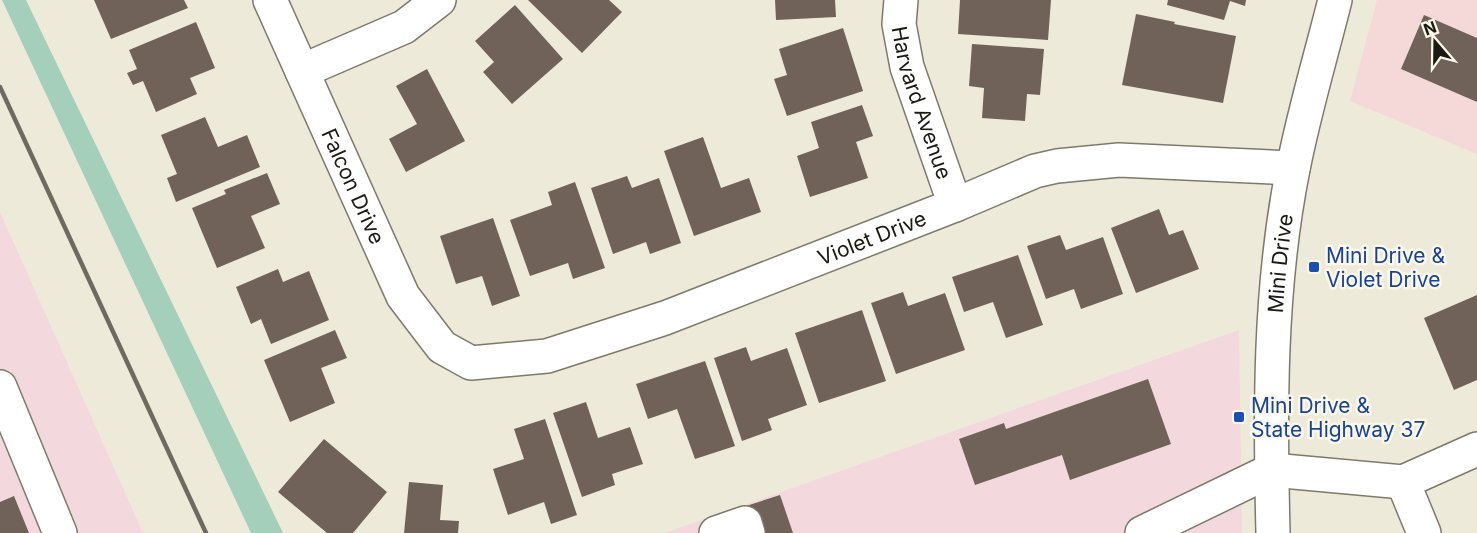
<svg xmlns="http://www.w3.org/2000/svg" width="1477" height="533" viewBox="0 0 1477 533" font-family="Inter,sans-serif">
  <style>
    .commercial { fill: #f4d9d8 }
    .industrial { fill: #f3d8dd }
    .green { fill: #a4cfbb }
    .building { fill: #706259 }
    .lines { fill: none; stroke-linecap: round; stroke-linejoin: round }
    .minor-casing { stroke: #7d7a6b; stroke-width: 36 }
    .minor { stroke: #fff; stroke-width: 33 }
    .rail { stroke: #6d6b61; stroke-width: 4.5 }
    .transit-dot { fill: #1a4fb4; stroke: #fbf8e7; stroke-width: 2 }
    .labels { text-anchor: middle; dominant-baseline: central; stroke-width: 5; stroke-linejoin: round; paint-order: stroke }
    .street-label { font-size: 21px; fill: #1a1913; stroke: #fbf8e7 }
    .transit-label { font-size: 21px; fill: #164399; stroke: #fbf8e7; text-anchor: start }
  </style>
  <rect width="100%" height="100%" fill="#eeead9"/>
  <path class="commercial" d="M1377,0H1477V154L1350,101Z"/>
  <path class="industrial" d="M0,212L143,533H0Z
    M1239,330L1242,533H665Z"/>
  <path class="green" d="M2,0H26L283,533H251Z"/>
  <path class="building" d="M94,0H184L188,8L111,39Z
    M528,0H609L622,12L582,53Z
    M775,0H835L836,17L776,20Z
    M960,0H1051L1048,40L958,34Z
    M1168,0H1246L1245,6L1230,1L1224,20L1167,5Z
    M515,5L563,59L512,104L483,72L494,62L475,41Z
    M1136,14L1175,22L1174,24L1236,36L1223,103L1122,85Z
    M1424,15L1477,38V102L1401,69Z
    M196,22L215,68L190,78L197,94L156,112L143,81L133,85L127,73L137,69L129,50Z
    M843,28L863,91L787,116L774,79L787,75L779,49Z
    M972,44L1044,49L1040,95L1027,94L1025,121L982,118L984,88L969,86Z
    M427,69L465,141L406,172L389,139L417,124L396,86Z
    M862,105L873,136L856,142L868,178L810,197L797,156L819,148L811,122Z
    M205,117L218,147L247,135L260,167L176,202L167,178L177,174L161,135Z
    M703,137L721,188L749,178L761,212L694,236L664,151Z
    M267,173L280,204L251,216L265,248L217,268L192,208L226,194L224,190Z
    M627,176L632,188L659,178L681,243L650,254L646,242L613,254L591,188Z
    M575,182L605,268L573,279L568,263L530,276L510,220L552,205L548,192Z
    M1159,209L1169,235L1183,230L1199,269L1136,293L1111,228Z
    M493,218L520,296L492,306L482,276L456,284L440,236Z
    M1060,235L1066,250L1103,237L1123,294L1081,309L1074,289L1046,299L1027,246Z
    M1018,255L1043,325L1006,338L993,302L964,312L952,277Z
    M278,269L283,282L309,271L329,320L271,344L261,319L251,324L236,287Z
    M903,292L908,306L945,293L965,350L896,374L871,303Z
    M1477,295V380L1454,390L1424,318Z
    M862,310L886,381L819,403L795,333Z
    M335,330L347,358L321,368L335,403L290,422L264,360Z
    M746,347L751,361L787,348L807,405L768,419L772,430L742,441L714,358Z
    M705,361L735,446L695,459L677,409L648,419L636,384Z
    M1148,379L1171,444L1070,480L1062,455L975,485L959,439L1004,423L1006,429Z
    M586,402L598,438L630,427L643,464L612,474L615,485L582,497L553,413Z
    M545,419L577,515L551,524L544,502L508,515L493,469L524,459L514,429Z
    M324,439L387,492L353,533H327L278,492Z
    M409,482L443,485L440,520L459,521L458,533H404Z
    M780,495L793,533H752L743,507Z
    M14,496L29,533H0V502Z"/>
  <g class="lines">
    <defs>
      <g id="minor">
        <path id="s1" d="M270,0L403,296L442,347L471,363L547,356L665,318L955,205L1035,171L1057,166L1119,160L1293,168"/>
        <path id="s2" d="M901,0L899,24L907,67L955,205"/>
        <path d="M302,71L404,27L439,0"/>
        <path d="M0,387L60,533"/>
        <path d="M1403,482L1424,533"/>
        <path d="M716,533L745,523L748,533"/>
        <path d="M1142,533L1272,470L1403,482L1477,449"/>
        <path id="s3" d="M1273,533C1270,412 1269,288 1293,169C1304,112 1321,56 1335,0"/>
      </g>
    </defs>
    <use href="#minor" class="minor-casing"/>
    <use href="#minor" class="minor"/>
    <path class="rail" d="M0,87L206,533"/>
  </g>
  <g class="transit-dot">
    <rect x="1308" y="261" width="12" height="12" rx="3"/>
    <rect x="1233" y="411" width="12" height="12" rx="3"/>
  </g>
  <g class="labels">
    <g class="street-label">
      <text stroke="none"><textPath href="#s2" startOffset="106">Harvard Avenue</textPath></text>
      <text stroke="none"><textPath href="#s1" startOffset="204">Falcon Drive</textPath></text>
      <text stroke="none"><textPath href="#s1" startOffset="844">Violet Drive</textPath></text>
      <text stroke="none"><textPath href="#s3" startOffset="270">Mini Drive</textPath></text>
    </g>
    <g class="transit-label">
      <text x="1326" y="255">Mini Drive &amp;<tspan x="1326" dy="24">Violet Drive</tspan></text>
      <text x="1251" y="405">Mini Drive &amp;<tspan x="1251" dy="24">State Highway 37</tspan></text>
    </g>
  </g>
  <g transform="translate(1435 42) rotate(340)" stroke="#fbf8e7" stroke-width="4.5" paint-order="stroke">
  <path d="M0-4.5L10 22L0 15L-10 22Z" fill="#1a1913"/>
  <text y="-9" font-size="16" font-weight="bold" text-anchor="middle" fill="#1a1913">N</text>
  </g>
</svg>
